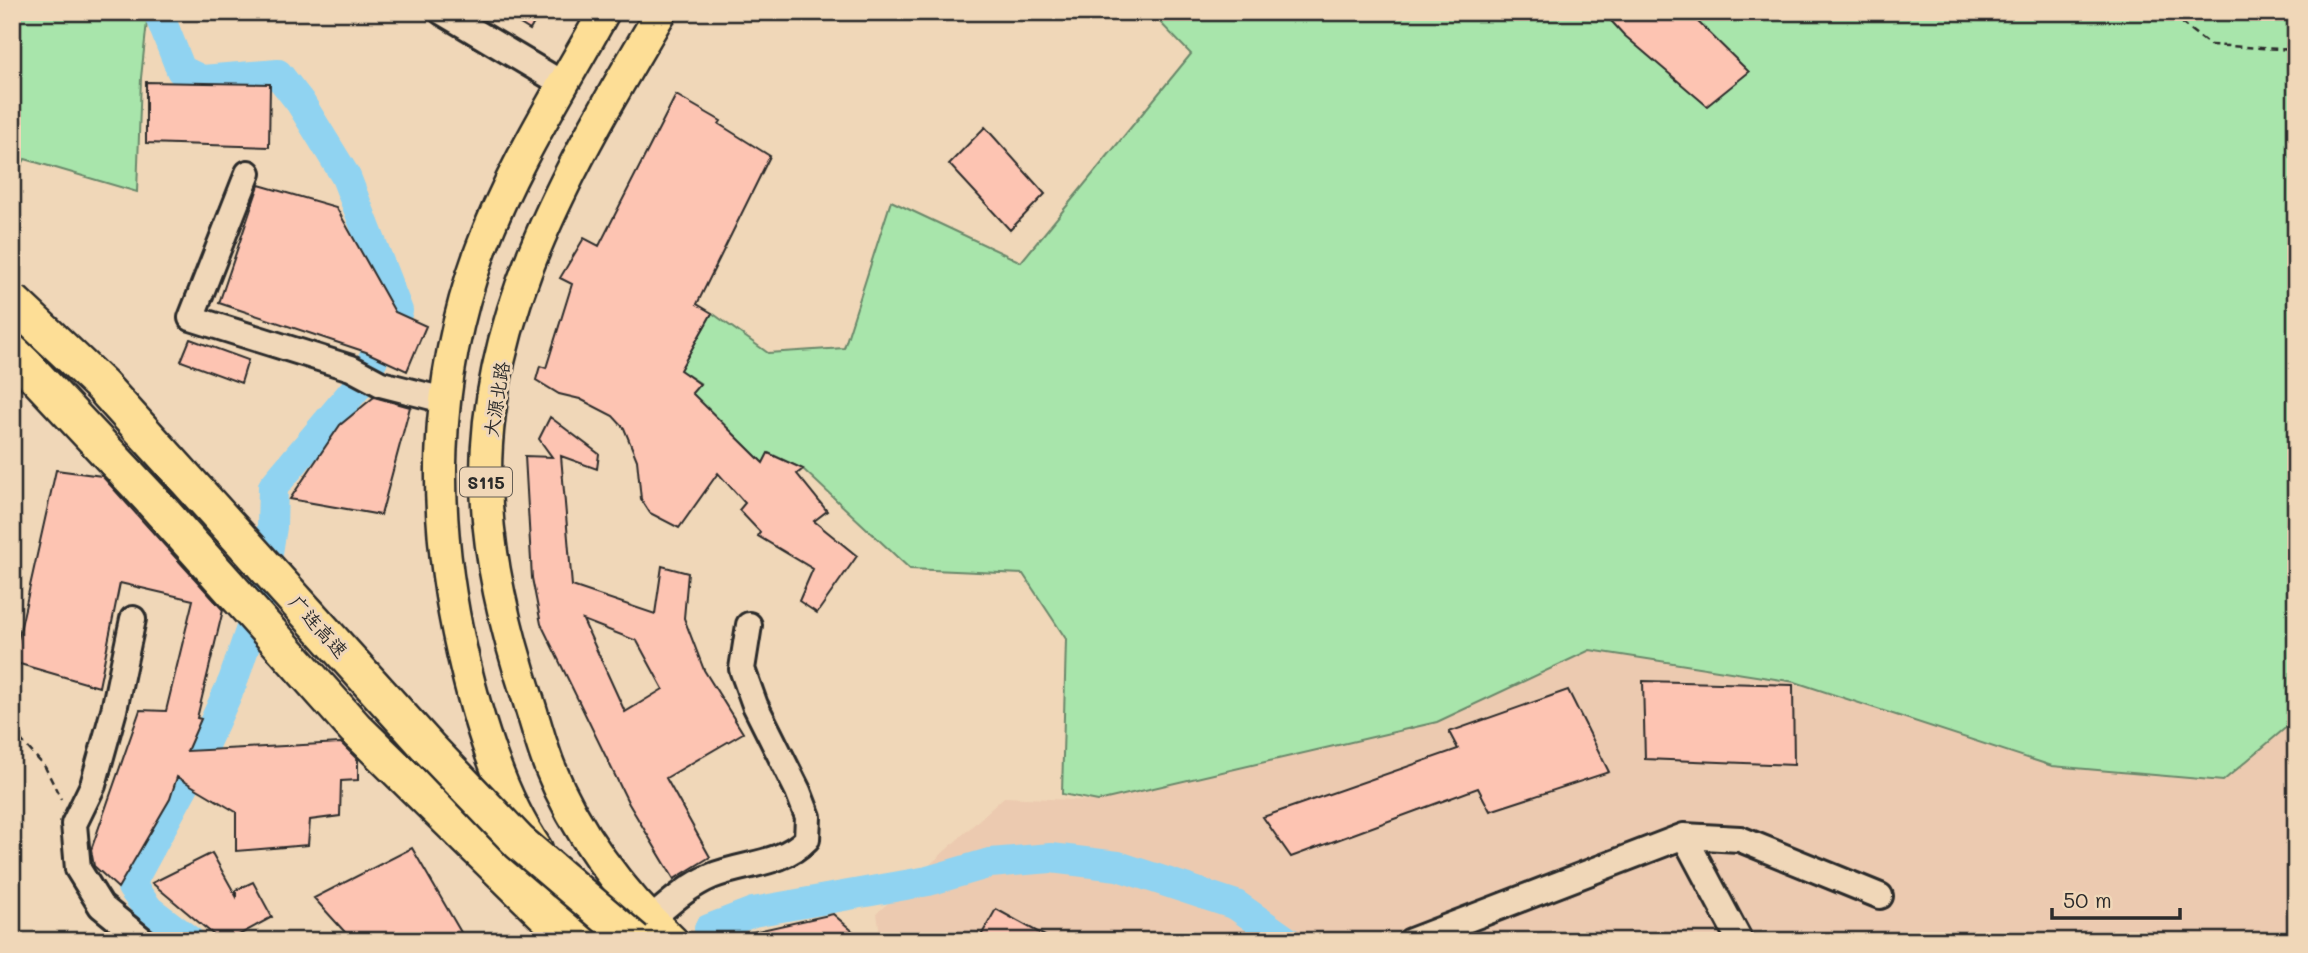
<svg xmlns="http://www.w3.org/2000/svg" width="2308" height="953" viewBox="0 0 2308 953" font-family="Mali,'LXGW WenKai TC',sans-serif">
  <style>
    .built { fill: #eccab0 }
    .green { fill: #a8e5ab; stroke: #6a886b; stroke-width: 2 }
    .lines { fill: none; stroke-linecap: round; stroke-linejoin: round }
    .river { stroke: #90d3f1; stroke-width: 30 }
    .building { fill: #fdc4b2; stroke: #2b2b2b; stroke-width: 2; fill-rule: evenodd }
    .minor-casing { stroke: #2b2b2b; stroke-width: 30 }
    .major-casing { stroke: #2b2b2b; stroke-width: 35 }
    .highway-casing { stroke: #2b2b2b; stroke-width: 40 }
    .path { stroke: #2b2b2b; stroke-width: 2.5; stroke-dasharray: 7 5; stroke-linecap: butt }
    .minor { stroke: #f0d7b8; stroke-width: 24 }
    .major { stroke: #fdde96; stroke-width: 30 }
    .highway { stroke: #fdde96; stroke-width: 35 }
    .highway-bridge-casing { stroke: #2b2b2b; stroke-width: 40; stroke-linecap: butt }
    .highway-bridge { stroke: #fdde96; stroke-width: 35 }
    .labels { text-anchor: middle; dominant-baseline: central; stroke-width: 6; stroke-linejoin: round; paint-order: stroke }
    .shield { fill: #f0d7b8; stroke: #665f55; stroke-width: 2 }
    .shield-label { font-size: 18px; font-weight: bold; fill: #2b2b2b }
    .street-label { font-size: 19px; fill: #2b2b2b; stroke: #f0d7b8 }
  </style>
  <rect width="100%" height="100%" fill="#f0d7b8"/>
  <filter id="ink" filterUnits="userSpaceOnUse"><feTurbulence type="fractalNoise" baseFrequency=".0143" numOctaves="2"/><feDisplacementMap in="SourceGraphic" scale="14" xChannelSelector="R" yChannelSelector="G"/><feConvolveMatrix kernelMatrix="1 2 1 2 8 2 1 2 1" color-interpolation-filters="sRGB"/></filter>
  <g filter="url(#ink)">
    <path class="built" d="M1590,650L1795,682L2052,766L2223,781L2296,719V941H881L877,913L1004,797L1098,801L1437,722Z"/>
    <path class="green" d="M12,12H148L141,78L137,192L25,159L12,182Z
      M1150,12H2296V719L2223,781L2052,766L1795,682L1590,650L1437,722L1098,801L1062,794L1066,639L1023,574L910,569L803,469L769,453L763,463L692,393L700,383L680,370L712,313L768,353L844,348L891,201L1021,262L1191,54Z"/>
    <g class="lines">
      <path class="river" d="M158,12L181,70L202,80L278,74L300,102L346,177L398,311L371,363
        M709,929L753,912L928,881L990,863L1051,858L1118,866L1236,905L1287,941
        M190,941L149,910L132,887L135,876L194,767L233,681L261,598L272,527L273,487L357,387"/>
    </g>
    <path class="building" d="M501,12H540L530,30Z
      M1603,12H1688L1749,72L1707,106L1624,35Z
      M146,82L270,84L269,147L146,143Z
      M676,95L721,121L719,124L770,156L697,304L712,313L680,370L700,384L692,393L763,463L768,453L803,469L797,474L827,511L814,521L857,556L817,613L799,601L813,569L758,536L760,532L739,510L745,503L718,473L679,528L650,513L641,499L637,460L624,428L613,416L580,399L559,394L536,380L540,366L546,368L572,284L560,278L584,238L599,246Z
      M985,127L1045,194L1010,230L949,164Z
      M259,185L336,207L395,312L426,326L407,371L366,352L219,303Z
      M190,339L248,360L241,383L181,361Z
      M374,397L410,407L381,515L290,499L340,425Z
      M550,417L599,454L597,469L561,456L572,586L655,614L662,566L688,573L684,618L704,670L743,733L666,778L710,857L674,879L629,804L541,624L532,578L525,456L552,457L539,439ZM583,620L637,641L663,689L625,712Z
      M56,470L102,476L223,610L197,718L201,719L187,751L341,743L358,760V780L341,781L340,816L310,820L308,845L236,851V812L177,777L170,799L118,888L94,866L91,850L140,710L166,711L193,600L120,583L99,687L13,662Z
      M1643,681L1793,685L1794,765L1645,759Z
      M1568,690L1609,772L1490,811L1478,788L1291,857L1263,817L1458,749L1449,732Z
      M412,848L466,941H353L314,898Z
      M212,853L236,896V890L253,882L272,917L228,941H221L152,883Z
      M996,909L1054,941H978Z
      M833,914L864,941H741L740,935Z"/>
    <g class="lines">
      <defs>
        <path id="minor" d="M442,12L563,84
          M248,173L191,318L351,368L381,384L444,400
          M133,619L114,710L93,785L74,824L78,869L101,906L144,941
          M1684,836L1740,941
          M650,920C670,903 688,886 712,876C744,863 782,865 807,839L808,817L798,791L755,705L742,669L749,625
          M1411,941L1684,836L1740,839L1880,896"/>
        <path id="major" d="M661,12C577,154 485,306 486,477C486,551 505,629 528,699C535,721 541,744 549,765C575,831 621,893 673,941
          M537,849C499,793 477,718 462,652C431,516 432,384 480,252C511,167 561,90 604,12
          M567,893L603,941"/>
        <path id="highway" d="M12,351L150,498L355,728L572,941"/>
      </defs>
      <use href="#minor" class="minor-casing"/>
      <use href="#major" class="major-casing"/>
      <use href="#highway" class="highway-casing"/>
      <path class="path" d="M2175,12L2184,25L2210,45L2296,50
        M12,730L45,767L61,799"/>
      <use href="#minor" class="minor"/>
      <use href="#major" class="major"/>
      <use href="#highway" class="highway"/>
      <defs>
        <path id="highway-bridge" d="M12,301L102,386L428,747L519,842L635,941"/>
      </defs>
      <use href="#highway-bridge" class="highway-bridge-casing"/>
      <use href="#highway-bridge" class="highway-bridge"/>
    </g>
  </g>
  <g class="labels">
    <rect class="shield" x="460" y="467.5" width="52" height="29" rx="5"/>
    <g class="shield-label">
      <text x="486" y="482">S115</text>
    </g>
    <g class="street-label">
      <text transform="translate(496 399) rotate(-81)">大源北路</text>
      <text transform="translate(319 626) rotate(48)">广连高速</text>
    </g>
  </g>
  <rect width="2308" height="953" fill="none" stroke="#f0d7b8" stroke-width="42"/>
  <rect x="21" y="21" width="2266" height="911" fill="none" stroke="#2b2b2b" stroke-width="2.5" filter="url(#ink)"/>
  <path d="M2052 908v10h128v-10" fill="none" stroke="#2b2b2b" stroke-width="3.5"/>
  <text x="2063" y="908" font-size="21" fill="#2b2b2b" stroke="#f0d7b8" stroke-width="5" paint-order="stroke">50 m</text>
</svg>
